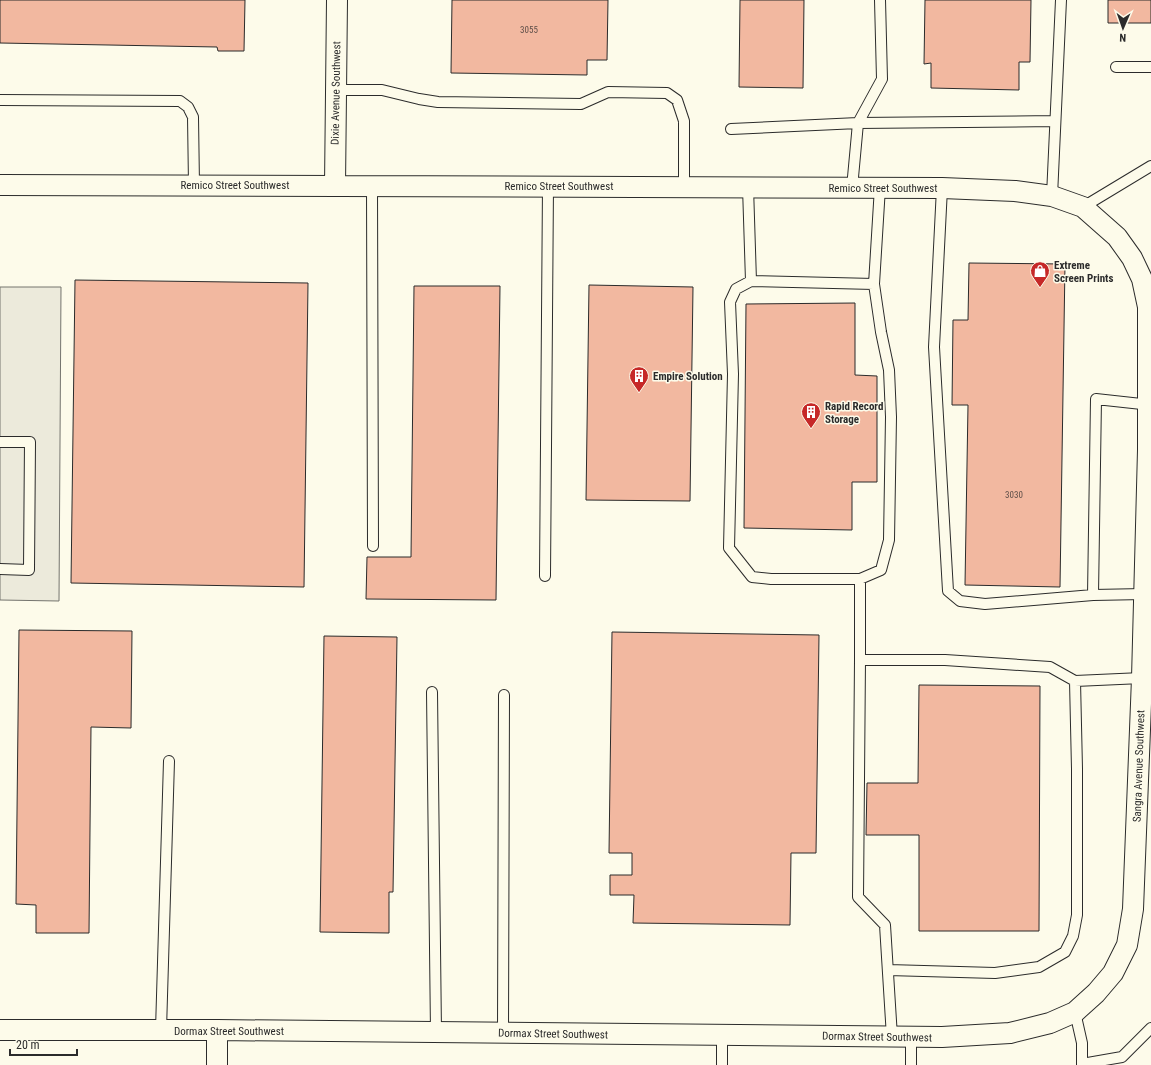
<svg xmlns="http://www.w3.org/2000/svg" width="1151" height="1065" viewBox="0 0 1151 1065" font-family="'Roboto Condensed',sans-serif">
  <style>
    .parking { fill: #eceadb; stroke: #74746e }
    .building { fill: #f2b8a0; stroke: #2b2b2b }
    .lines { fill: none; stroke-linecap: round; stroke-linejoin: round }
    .lane-casing { stroke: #2b2b2b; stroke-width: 12 }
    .street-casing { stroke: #2b2b2b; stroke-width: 22 }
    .lane { stroke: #fdfbea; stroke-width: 10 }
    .street { stroke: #fdfbea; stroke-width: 20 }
    .labels { text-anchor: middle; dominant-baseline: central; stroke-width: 3; stroke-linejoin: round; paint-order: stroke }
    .number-label { font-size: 9px; fill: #5d4e48 }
    .street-label { font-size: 11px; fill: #2b2b2b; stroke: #fdfbea }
    .poi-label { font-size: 11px; font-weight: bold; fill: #2b2b2b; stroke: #fdfbea; text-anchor: start }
  </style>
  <rect width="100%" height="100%" fill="#fdfbea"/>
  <path class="parking" d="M0,287H61L59,601L0,600Z"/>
  <path class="building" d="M0,0H245L244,51H218L217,47L0,43Z
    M452,0H608L607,60H587V75L451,73Z
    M740,0H804L803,88L739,87Z
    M925,0H1031L1030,62H1019V90L931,88V63L924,64Z
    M1108,0H1151V23H1108Z
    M969,263L1065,264L1060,587L965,585L968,405H952L953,320H968Z
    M75,280L308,283L304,587L71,583Z
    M589,285L693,287L690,501L586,500Z
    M414,286H500L496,600L366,599L367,557H411Z
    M855,303V375L877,376V482H852V530L744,528L746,304Z
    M19,630L132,631L131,728L91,727L89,933H36V905L16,904Z
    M612,632L819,635L816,853H791L790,925L633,923L634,895H610V875H632V853H609Z
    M324,636L397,637L393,892H389V933L320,932Z
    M919,685L1040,686L1039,931H919V835H866L867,783H918Z"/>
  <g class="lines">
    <defs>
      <path id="lane" d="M1116,67H1151
        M336,90H382L419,99L438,102L581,104L608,92L667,93L677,100L684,121V187
        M0,100L180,101L188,107L193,117L194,185
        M731,129L858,123L1055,121
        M372,186L373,546
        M748,187L751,281L874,284L880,187
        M852,188L858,123L882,79L880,0
        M942,188L934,347L948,591L960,601L985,604L1093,595
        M1052,196L1061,0
        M1083,207L1151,166
        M751,281L736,289L730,302L733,374L729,548L752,577L771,579H860L881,570L889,540L891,417L889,370L881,332L874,284
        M0,442H30L29,570L0,569
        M545,576L548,186
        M860,579V660
        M1144,594L1093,595L1096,399L1151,405
        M432,692L436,1032
        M888,970L995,973L1039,967L1065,952L1073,936L1077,915V769L1075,681
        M1075,1012L1082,1043V1065
        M161,1030L169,761
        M503,1033L504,695
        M892,1037L885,925L858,897L860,660H945L1050,667L1075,681L1142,678
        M911,1037V1065
        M1082,1064L1122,1057L1151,1028
        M722,1065V1035"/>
      <path id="street" d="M0,185L942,188L1015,191L1052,196L1083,207L1117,237L1132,258L1142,279L1148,307V450L1142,678L1133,909L1127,945L1113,973L1096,993L1075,1012L1050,1023L1010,1033L942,1037L217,1030H0
        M335,186L337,0
        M217,1065V1030"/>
    </defs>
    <use href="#lane" class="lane-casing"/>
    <use href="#street" class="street-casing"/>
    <use href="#lane" class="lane"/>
    <use href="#street" class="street"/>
  </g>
  <defs>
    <symbol id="shop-pin" viewBox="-11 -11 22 30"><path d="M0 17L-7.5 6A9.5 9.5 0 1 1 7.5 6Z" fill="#c62828" stroke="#fdfbea"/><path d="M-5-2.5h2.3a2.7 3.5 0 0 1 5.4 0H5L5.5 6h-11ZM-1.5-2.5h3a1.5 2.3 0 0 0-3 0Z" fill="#fff"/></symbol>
    <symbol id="building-pin" viewBox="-11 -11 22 30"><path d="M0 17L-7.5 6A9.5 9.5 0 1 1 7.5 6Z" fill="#c62828" stroke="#fdfbea"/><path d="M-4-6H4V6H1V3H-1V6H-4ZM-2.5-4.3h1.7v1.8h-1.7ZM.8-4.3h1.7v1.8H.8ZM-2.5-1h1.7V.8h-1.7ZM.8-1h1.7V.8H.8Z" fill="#fff"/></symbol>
  </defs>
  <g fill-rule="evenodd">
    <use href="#shop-pin" x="1029" y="260" width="22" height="30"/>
    <use href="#building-pin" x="628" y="365" width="22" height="30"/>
    <use href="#building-pin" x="800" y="401" width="22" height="30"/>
  </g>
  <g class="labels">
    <g class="number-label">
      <text x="529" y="30">3055</text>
      <text x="1014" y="495">3030</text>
    </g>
    <g class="street-label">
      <text transform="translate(336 93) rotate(-89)">Dixie Avenue Southwest</text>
      <text x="235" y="185">Remico Street Southwest</text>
      <text x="559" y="186">Remico Street Southwest</text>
      <text x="883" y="188">Remico Street Southwest</text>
      <text transform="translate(1139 766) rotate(-88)">Sangra Avenue Southwest</text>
      <text x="229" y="1031">Dormax Street Southwest</text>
      <text transform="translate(553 1034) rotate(1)">Dormax Street Southwest</text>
      <text transform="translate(877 1037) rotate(1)">Dormax Street Southwest</text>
    </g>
    <g class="poi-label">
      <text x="1054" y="265">Extreme<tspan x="1054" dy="13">Screen Prints</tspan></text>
      <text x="653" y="376">Empire Solution</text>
      <text x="825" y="406">Rapid Record<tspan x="825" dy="13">Storage</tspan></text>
    </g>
  </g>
  <g transform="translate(1123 28) rotate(182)" stroke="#fdfbea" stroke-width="3" paint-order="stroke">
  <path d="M0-3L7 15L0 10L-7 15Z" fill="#2b2b2b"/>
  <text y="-6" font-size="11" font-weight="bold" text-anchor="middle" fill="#2b2b2b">N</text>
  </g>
  <path d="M10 1049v6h67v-6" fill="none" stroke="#2b2b2b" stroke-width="2"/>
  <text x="16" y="1049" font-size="12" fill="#2b2b2b" stroke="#fdfbea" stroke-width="3" paint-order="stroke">20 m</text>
</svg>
